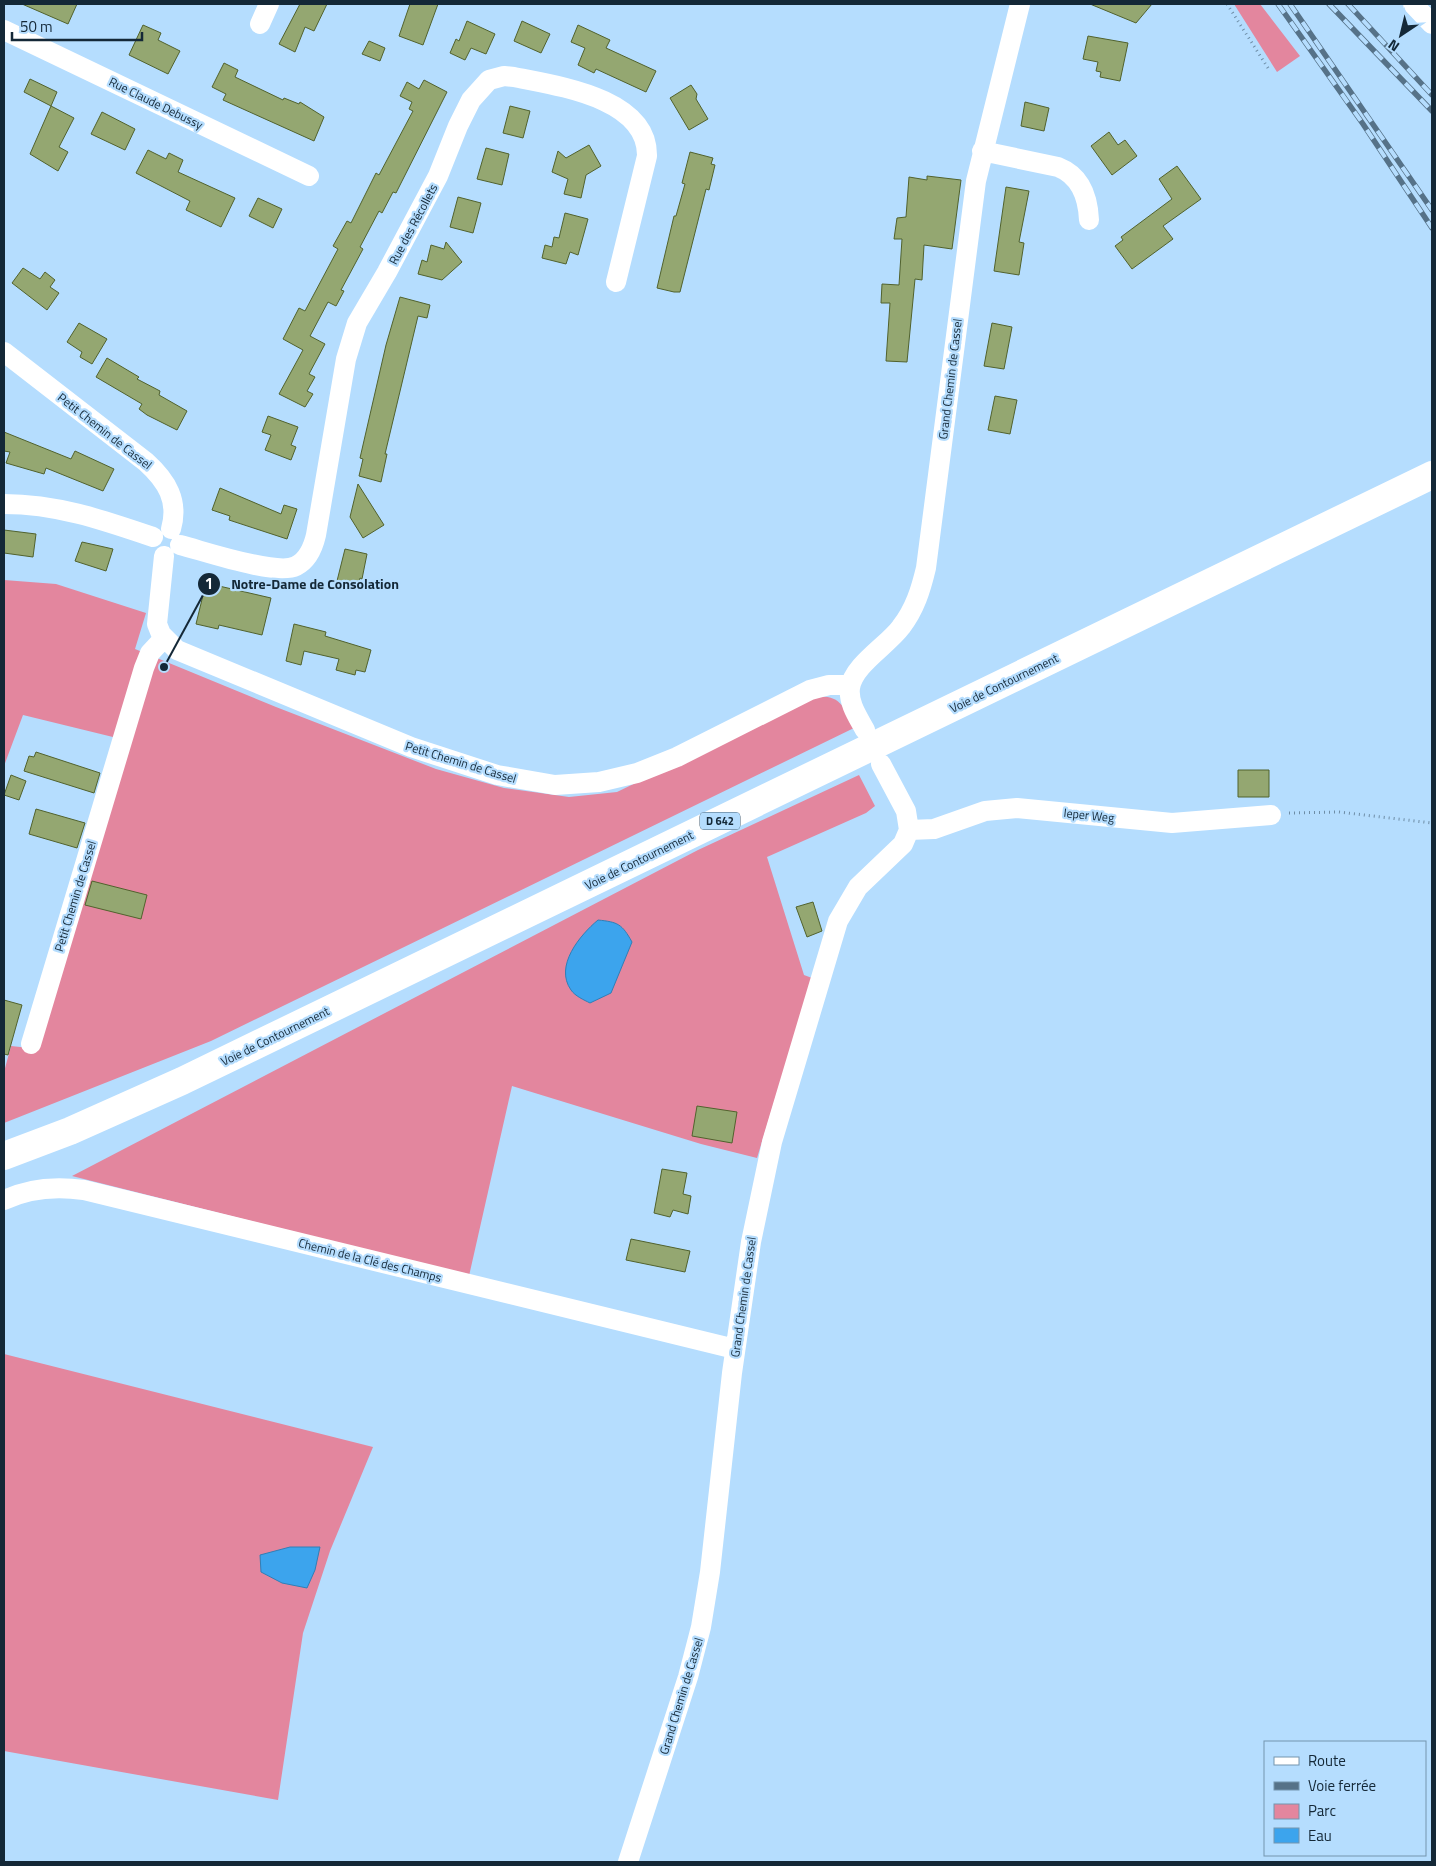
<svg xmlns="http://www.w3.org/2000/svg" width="1436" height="1866" viewBox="0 0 1436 1866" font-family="'Titillium Web',sans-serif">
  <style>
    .green { fill: #e3869e }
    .water { fill: #3ca4ed; stroke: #307fb6 }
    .building { fill: #94a771; stroke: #51622d }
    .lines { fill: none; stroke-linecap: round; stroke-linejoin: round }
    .path { stroke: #6e8da6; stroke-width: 3; stroke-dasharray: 1 4; stroke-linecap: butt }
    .minor { stroke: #fff; stroke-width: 20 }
    .highway { stroke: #fff; stroke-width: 28 }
    .rail-casing { stroke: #567288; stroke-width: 5.5 }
    .rail { stroke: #b5ddfe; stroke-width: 4; stroke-dasharray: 11; stroke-linecap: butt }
    .labels { text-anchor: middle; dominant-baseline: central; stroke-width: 4.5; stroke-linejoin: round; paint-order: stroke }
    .shield { fill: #b5ddfe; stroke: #445e73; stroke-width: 1 }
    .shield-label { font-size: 11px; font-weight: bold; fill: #142837 }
    .street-label { font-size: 12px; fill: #142837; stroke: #b5ddfe }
    .leader { fill: none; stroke: #142837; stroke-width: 2 }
    .callout-dot { fill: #142837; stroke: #b5ddfe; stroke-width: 2 }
    .mark-label { font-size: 15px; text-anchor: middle; font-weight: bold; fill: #fff }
    .callout-label { font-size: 14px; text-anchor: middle; font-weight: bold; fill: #142837; stroke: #b5ddfe; stroke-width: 4.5; stroke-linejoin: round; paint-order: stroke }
  </style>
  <rect width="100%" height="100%" fill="#b5ddfe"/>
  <path class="green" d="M1234,4H1260L1300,56L1277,72Z
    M4,580L56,584L146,613L135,649L276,707L436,769L504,788L569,797L617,792L813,697C841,694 843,706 854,728L211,1041L4,1123V1072L11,1046L39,1049L117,738L23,715L4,766Z
    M859,775L875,806L866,813L767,857L804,975L812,978L757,1158L701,1144L512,1086L469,1276L72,1176L698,850Z
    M4,1354L373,1447L330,1551L303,1633L278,1800L4,1751Z"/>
  <path class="water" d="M598,920C618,922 622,924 632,942L611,993L590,1003C584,1000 575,996 571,990C554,966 580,935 598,920Z
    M290,1547H320L315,1570L307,1588L282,1583L261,1572L260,1555Z"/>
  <path class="building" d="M22,4H77L68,24Z
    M300,4H327L314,31L305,27L295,52L279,44Z
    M410,4H438L423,45L399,36Z
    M1090,4H1152L1136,23Z
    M467,21L495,34L486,54L471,48L465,60L450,53L456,39L459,41Z
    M522,21L550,34L541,53L514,41Z
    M143,25L161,33L158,40L180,51L168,74L129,55Z
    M578,25L610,40L606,48L656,71L646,92L596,69L594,73L578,65L585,48L571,42Z
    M1088,36L1128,43L1120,81L1100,77L1101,72L1096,71L1098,62L1083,59Z
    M369,41L385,48L380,61L362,54Z
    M224,63L238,70L235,77L283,100L284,98L299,104L300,102L324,117L314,141L223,100L226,94L212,87Z
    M30,79L57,92L51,106L24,92Z
    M424,80L447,92L396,193L393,192L382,213L379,211L360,247L363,249L341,290L344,291L336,306L328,302L310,336L325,344L309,374L315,377L307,391L313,394L305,407L279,394L303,350L283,339L299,308L305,311L338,249L333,246L347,221L351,223L376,173L379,175L413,111L409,109L412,102L400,96L407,82L419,89Z
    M691,85L697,94L696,99L708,119L689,130L670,98Z
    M1025,102L1049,108L1044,131L1021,126Z
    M51,106L74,118L59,147L68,152L58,171L30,154Z
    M510,106L530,111L523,138L503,133Z
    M102,112L135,129L125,150L91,134Z
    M1109,132L1118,145L1125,140L1137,156L1112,175L1091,146Z
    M589,145L601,166L586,175L581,198L564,194L568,179L552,172L558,151L566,158Z
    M486,148L509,154L502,185L477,179Z
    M148,150L166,159L169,153L183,160L178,172L235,198L221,227L186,210L190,201L136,173Z
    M690,152L713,158L711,164L715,165L709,190L706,189L680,292H674L657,288L674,216H676L685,184L682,183Z
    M1177,166L1201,199L1163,226L1173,239L1132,269L1115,246L1123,240L1121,237L1172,199L1159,179Z
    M927,176L961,180L952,249L924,245L922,280L915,279L907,362L886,361L890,303H881L882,284L899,285L902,239H894L897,218L906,217L909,177L927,180Z
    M1006,187L1029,191L1019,242L1024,243L1019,275L994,271Z
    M458,197L481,203L473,233L450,227Z
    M258,198L282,209L273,228L249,216Z
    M565,213L588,219L578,255L570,252L566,264L542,258L545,245L552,247L554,237L559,238Z
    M446,242L462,262L442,280L418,274L422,260L427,262L431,245L444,249Z
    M23,268L40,279L45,272L55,280L50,287L59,293L47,310L12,283Z
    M400,297L430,305L427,318L418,316L385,454H387L381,482L359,476L363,459L360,458L386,345Z
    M79,323L107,339L92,364L80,357L82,352L67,342Z
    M992,323L1012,327L1004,369L984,366Z
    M107,358L139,377L137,379L160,391L159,395L187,411L177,430L147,415L139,409L142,404L96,377Z
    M995,396L1017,400L1010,434L988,430Z
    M268,416L298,427L291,445L296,447L291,460L265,450L271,435L262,432Z
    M4,432L71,459L75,451L114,469L103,491L46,468L44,474L6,463L10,452L4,451Z
    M358,484L384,525L363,538L350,517Z
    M220,488L281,514L284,505L297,509L287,539L229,520L230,516L212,510Z
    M4,530L36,534L33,557L4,553Z
    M82,542L113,549L106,571L75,561Z
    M345,549L367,554L362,579L360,578L358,586L337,581Z
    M206,583L271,598L262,635L219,625L218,629L196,624Z
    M294,624L326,632L325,636L371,650L365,672L356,670L355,675L336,670L339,659L304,651L301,665L286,661Z
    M36,752L100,773L94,793L24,771L29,756L34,757Z
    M1238,770H1269V797H1238Z
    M11,775L26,781L19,800L4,795Z
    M36,809L85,823L77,848L29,834Z
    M92,881L147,895L141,919L85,905Z
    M813,902L822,931L807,937L796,907Z
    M4,1000L22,1005L8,1055L4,1054Z
    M697,1106L737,1112L732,1143L692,1136Z
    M662,1169L687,1173L683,1194L691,1196L688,1214L673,1210L670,1217L654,1213Z
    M631,1239L690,1251L685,1272L626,1260Z"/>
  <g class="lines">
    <path class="path" d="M1227,4L1268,68
      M1289,813L1339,812L1432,823"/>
    <path class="minor" d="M1413,4L1432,24
      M260,24L269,4
      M4,30L309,176
      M982,151L1058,167C1081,176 1088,197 1089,220
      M4,352L146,462C167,481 179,501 171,529
      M4,504C57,504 103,520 153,537
      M180,545C204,551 276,576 296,566C308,560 313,548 316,535L346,359L357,323L387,272L438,176L458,126L471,100L489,80L504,76L514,77C558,86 648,98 647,156L616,282
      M164,556L157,624L161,634L177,650L411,747L497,775L555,785L599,782L637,773L677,757L810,690L829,685H850
      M865,730C858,717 848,703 850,688C853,665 888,645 901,627C915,609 921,589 926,568L976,181L1020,4
      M909,830L934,829L985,811L1017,808L1172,823L1271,815
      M31,1044L144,668L150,653L164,638
      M4,1200C29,1188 56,1186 84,1190L735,1349
      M628,1862L688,1677L701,1627L710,1572L732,1373L751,1242L772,1142L838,921L858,887L903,844L909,830L906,811L881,764"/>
    <path class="highway" d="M4,1156L70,1131L182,1081L1432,475"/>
    <defs>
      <path id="rail" d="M1278,4L1363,124L1432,228
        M1290,4L1432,210
        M1329,4L1432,111
        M1348,4L1432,95"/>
    </defs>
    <use href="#rail" class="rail-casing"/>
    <use href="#rail" class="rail"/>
  </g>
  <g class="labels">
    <rect class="shield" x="700" y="812.5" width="40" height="17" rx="4"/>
    <g class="shield-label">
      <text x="720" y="821">D 642</text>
    </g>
    <g class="street-label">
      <text transform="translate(156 103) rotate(26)">Rue Claude Debussy</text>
      <text transform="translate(413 224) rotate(-62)">Rue des Récollets</text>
      <text transform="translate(950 379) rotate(-83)">Grand Chemin de Cassel</text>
      <text transform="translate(105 431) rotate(38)">Petit Chemin de Cassel</text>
      <text transform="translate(1004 683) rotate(-26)">Voie de Contournement</text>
      <text transform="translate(461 762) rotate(17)">Petit Chemin de Cassel</text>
      <text transform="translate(1089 815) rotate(6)">Ieper Weg</text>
      <text transform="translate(639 860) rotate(-26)">Voie de Contournement</text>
      <text transform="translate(75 896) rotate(-73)">Petit Chemin de Cassel</text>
      <text transform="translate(275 1036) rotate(-26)">Voie de Contournement</text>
      <text transform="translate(370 1260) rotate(14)">Chemin de la Clé des Champs</text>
      <text transform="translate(743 1297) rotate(-82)">Grand Chemin de Cassel</text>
      <text transform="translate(681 1696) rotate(-73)">Grand Chemin de Cassel</text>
    </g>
  </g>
  <path class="leader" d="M164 667L209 584"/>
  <g class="callout-dot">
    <circle cx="164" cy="667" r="5"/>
    <circle cx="209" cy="584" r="12"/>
  </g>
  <g class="mark-label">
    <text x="209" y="589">1</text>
  </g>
  <g class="callout-label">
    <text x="315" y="589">Notre-Dame de Consolation</text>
  </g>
  <rect width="1436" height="1866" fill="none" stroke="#142837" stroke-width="10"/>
  <rect x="1264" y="1741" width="162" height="115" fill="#b5ddfe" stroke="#7595ae"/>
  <rect x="1274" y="1757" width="25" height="8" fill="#ffffff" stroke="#7595ae"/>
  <text x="1308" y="1766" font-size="15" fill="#142837">Route</text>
  <rect x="1274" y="1782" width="25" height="8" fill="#567288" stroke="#7595ae"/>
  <text x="1308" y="1791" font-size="15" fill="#142837">Voie ferrée</text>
  <rect x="1274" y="1804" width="25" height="15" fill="#e3869e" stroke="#7595ae"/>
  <text x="1308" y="1816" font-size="15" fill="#142837">Parc</text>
  <rect x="1274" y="1828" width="25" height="15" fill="#3ca4ed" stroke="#7595ae"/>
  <text x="1308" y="1841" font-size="15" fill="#142837">Eau</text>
  <g transform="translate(1401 35) rotate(215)" stroke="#b5ddfe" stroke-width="4" paint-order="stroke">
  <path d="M0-4L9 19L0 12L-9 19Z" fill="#142837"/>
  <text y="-8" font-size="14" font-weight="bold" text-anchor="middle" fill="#142837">N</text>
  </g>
  <path d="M12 32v8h130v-8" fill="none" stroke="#142837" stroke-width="2.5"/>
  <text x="20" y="32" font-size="15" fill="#142837" stroke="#b5ddfe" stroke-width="4" paint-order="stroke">50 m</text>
</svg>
